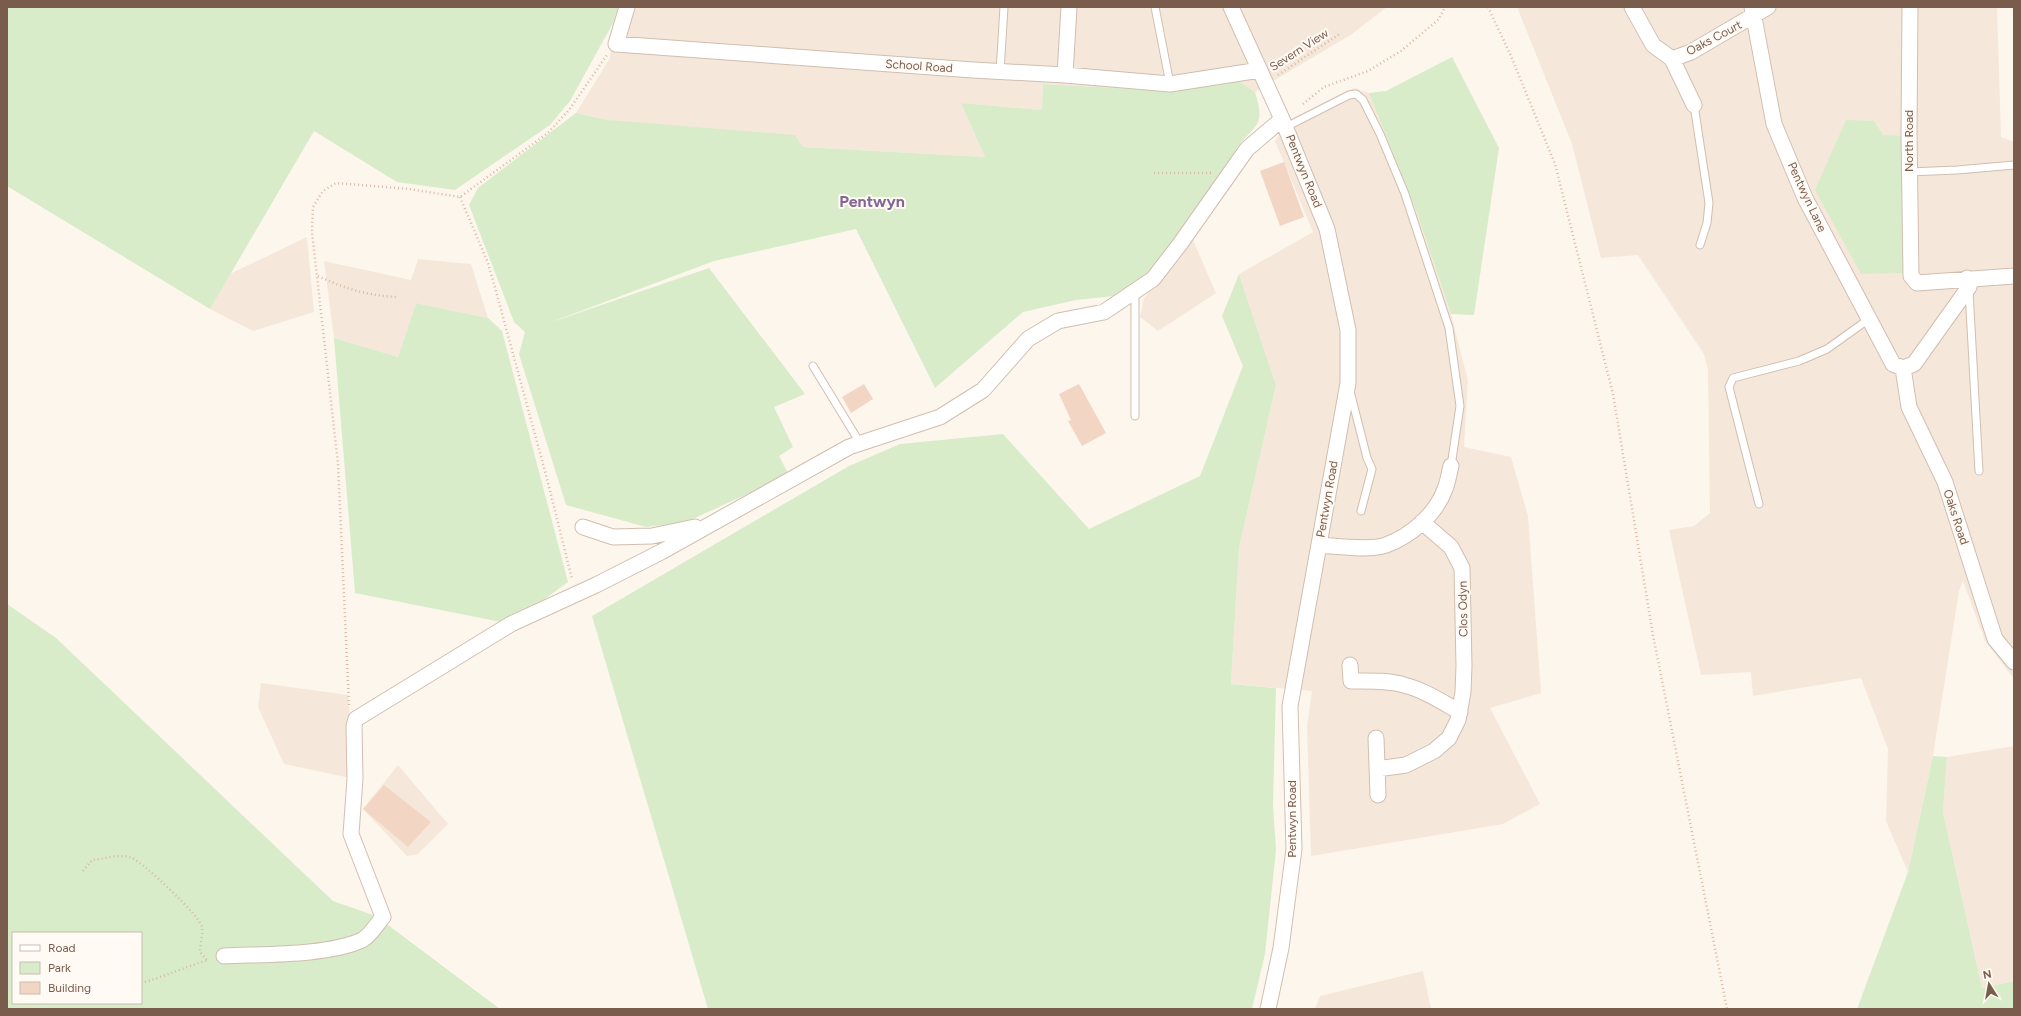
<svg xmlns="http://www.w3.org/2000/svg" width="2021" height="1016" viewBox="0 0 2021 1016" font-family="Figtree,sans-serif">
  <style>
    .residential { fill: #f5e8da }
    .green { fill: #d8ecc9; fill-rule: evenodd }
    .building { fill: #f3d5c3 }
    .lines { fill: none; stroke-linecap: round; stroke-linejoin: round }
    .service-casing { stroke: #d1beb0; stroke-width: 9 }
    .minor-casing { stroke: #d1beb0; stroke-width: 17 }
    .path { stroke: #d9b8a5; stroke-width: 2.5; stroke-dasharray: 1 3; stroke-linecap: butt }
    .service { stroke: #fff; stroke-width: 7 }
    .minor { stroke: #fff; stroke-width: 15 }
    .labels { text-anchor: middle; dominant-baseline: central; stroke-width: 4; stroke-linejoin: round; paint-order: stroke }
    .street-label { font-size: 12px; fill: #7a5c4d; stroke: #fffaf3 }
    .district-label { font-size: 16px; font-weight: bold; fill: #846695; stroke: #fffaf3 }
  </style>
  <rect width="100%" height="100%" fill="#fdf6ec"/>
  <path class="residential" d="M618,7H1387L1352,34L1255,92L1237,80L1172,91L1043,84L1042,110L961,103L985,157L803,147L608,120L576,113L610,58L613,23Z
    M1517,7H1997L2001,137L2014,142V679L1985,641L1963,581L1959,591L1933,756L1908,872L1886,821L1888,749L1861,678L1753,696L1751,672L1701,675L1669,530L1694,526L1710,513L1708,370L1704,354L1638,255L1601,258L1572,144Z
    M1353,88L1369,93L1417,213L1451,314L1468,381L1464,447L1511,457L1528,516L1541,693L1490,708L1540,804L1503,824L1311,856L1307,726L1312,691L1231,684L1239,548L1276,385L1239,274L1313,232L1275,141L1291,119Z
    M307,237L314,312L253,331L210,309L230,274Z
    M1193,240L1216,293L1158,331L1140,317L1144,298Z
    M418,259L471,264L488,318L416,303L398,357L334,338L324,261L411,280Z
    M261,683L348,695L355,779L284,764L258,707Z
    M2014,746V981L1982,988L1943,812L1947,757Z
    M398,765L448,824L418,854L407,856L363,809Z
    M1423,971L1431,1009H1315L1320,996Z"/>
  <path class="green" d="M7,7H618L613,23L570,101L550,125L455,190L397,182L314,131L210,309L7,186Z
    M1452,57L1499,148L1474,315L1451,314L1417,213L1369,93L1386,91Z
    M1237,80L1255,92C1263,120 1262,121 1241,142L1162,265L1124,295L1076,300L1023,312L935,388L856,229L714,261L549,323L709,268L805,394L774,407L793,447L779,456L789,475L686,522L646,527L566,505L519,354L525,332L514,322L469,205L478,188L576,113L608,120L795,135L803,147L985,157L961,103L1042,110L1043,84L1172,91Z
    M1846,120L1874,121L1883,135L1903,136L1906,273L1861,274L1815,190Z
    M1239,274L1276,385L1239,548L1231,684L1276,688L1273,805L1276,850L1265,954L1252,1009H708L592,616L849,466L900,444L1003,434L1089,529L1200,476L1243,366L1222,316Z
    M416,303L488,318L502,331L568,582L511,624L355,593L334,338L398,357Z
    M7,604L56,638L333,901L376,916L500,1009H7ZM13,933H141V1003H13Z
    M1933,756L1947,757L1943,812L1982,988L2014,981V1009H1857L1908,872Z"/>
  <path class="building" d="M1284,162L1304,217L1280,226L1260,171Z
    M864,384L873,399L851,413L842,397Z
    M1079,384L1106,433L1082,446L1068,421L1071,420L1059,394Z
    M384,785L431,822L408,847L363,809Z"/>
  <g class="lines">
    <defs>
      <path id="service" d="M1155,7L1170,84
        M1000,72L1004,7
        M1694,105L1709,203L1707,223L1700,245
        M1286,127L1349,95L1356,94L1363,100L1380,134L1405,194L1449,328L1460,406L1451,466
        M1909,172L1957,170L2014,165
        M1135,291V416
        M1969,291L1979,471
        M813,366L860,443
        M1350,391L1367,458L1372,469L1361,511
        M1759,504L1729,387L1733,378L1799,361L1827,349L1869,319"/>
      <path id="minor" d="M627,7L616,44L973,70L1065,75L1170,84L1260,70
        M1231,7L1282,119L1327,229L1348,330V383L1290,706L1294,849L1281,948L1268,1009
        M1632,7L1653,45L1672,59
        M1752,7L1774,124L1805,198L1893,364L1903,368
        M1910,7L1909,133L1911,276L1917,283L2014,276
        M1065,75L1069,7
        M1694,105L1672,59L1691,52L1768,7
        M1903,368L1909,407L1945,482L1995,639L2014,662
        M1903,368L1914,364L1969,287L1967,278
        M583,527L613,537L652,536L695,527
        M1319,545C1336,546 1370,551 1386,545C1411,536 1436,514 1445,489C1448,482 1449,473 1451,466
        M1350,665L1351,681C1368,681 1387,680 1404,685C1424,690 1442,702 1460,712
        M1376,738L1378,795
        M1377,769L1406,765L1434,751L1449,738L1458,720L1463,692L1464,666L1462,568L1451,547L1422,522
        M224,956C262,954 327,956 362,940C370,936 377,924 383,917L351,834L355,779L354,726L356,719L511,624L596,585L661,552L849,447L940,417L983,390L1028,339L1058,321L1104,312L1153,279L1180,244L1247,149L1282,119"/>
    </defs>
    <use href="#service" class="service-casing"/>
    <use href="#minor" class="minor-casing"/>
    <path class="path" d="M1488,7L1511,56L1555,164L1613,394L1653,635L1727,1009
      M1278,75L1341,33
      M1303,104L1324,87L1368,71L1401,51L1439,19L1445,7
      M1154,173H1211
      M460,197L488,263L497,295L546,475L572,579
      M318,276C343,288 369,296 397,297
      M349,705L338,464L312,232L313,207L323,191L336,183L409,189L460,197L548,133L569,110L607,55
      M83,871L92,860C105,859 119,853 132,858C144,863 199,915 202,927C203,934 200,945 200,952L207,960
      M141,983C164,977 185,967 208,960"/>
    <use href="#service" class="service"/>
    <use href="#minor" class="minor"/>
  </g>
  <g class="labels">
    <g class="street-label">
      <text transform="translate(1714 38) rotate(-28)">Oaks Court</text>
      <text transform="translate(1299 50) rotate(-33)">Severn View</text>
      <text transform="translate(919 66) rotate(4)">School Road</text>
      <text transform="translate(1909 141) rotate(-90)">North Road</text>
      <text transform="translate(1304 171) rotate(68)">Pentwyn Road</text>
      <text transform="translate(1807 197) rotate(65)">Pentwyn Lane</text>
      <text transform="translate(1327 499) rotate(-80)">Pentwyn Road</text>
      <text transform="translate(1956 517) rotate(72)">Oaks Road</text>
      <text transform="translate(1463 609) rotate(-91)">Clos Odyn</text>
      <text transform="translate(1292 819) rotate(-90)">Pentwyn Road</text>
    </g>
    <g class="district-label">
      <text x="872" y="201">Pentwyn</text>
    </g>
  </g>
  <rect width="2021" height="1016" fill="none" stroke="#7a5c4d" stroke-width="16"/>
  <rect x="12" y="932" width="130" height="72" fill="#fffaf3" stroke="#cabbb1"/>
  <rect x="20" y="945" width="20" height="6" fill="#ffffff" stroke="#cabbb1"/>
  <text x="48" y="952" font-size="12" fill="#7a5c4d">Road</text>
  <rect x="20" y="962" width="20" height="12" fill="#d8ecc9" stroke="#cabbb1"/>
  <text x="48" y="972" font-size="12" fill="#7a5c4d">Park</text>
  <rect x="20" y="982" width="20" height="12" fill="#f3d5c3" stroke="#cabbb1"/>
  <text x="48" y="992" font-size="12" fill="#7a5c4d">Building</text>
  <g transform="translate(1989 984) rotate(349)" stroke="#fffaf3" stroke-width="3" paint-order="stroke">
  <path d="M0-3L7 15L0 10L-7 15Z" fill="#7a5c4d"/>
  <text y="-6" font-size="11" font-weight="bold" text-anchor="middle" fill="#7a5c4d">N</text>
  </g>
</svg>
